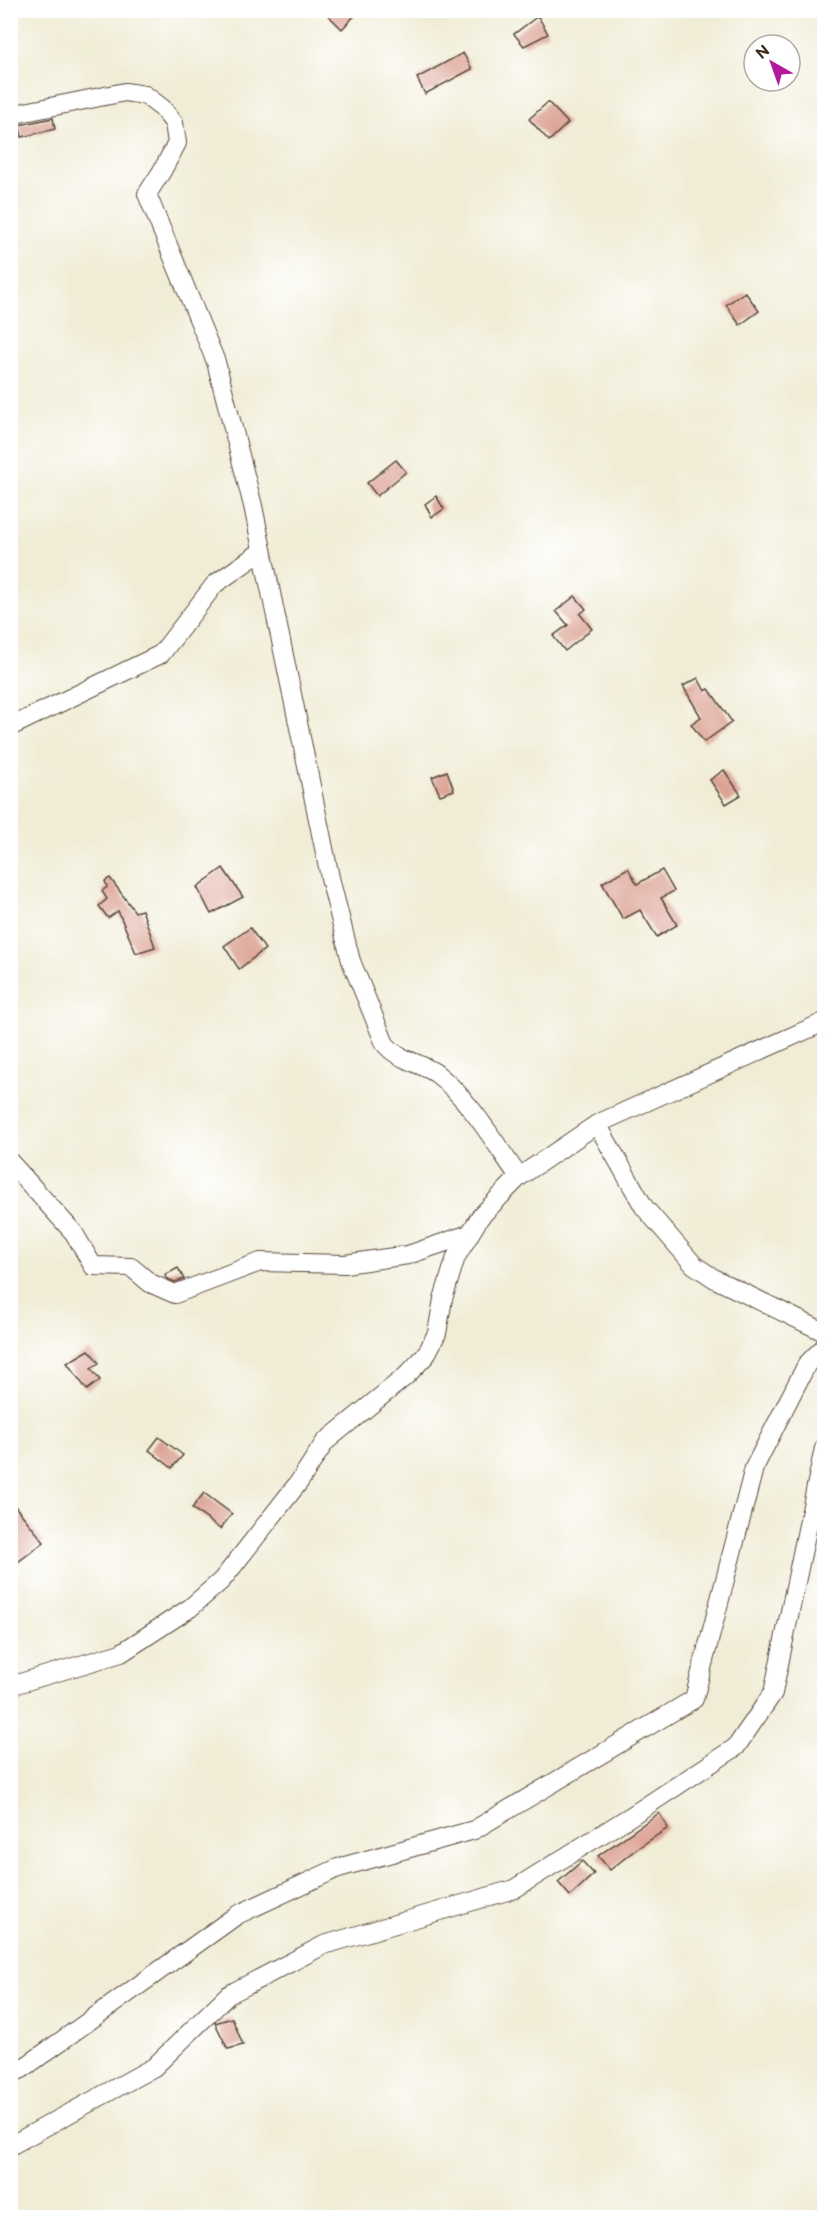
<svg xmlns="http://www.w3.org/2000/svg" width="835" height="2228" viewBox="0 0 835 2228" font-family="'Balsamiq Sans',sans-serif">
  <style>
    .building { fill: #dca193 }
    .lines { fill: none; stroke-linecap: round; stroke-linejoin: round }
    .minor-casing { stroke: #564739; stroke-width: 20 }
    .minor { stroke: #fff; stroke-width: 18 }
  </style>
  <rect width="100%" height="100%" fill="#fff"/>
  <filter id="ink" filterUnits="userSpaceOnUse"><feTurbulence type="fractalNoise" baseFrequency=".0167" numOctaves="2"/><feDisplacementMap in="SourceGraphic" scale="12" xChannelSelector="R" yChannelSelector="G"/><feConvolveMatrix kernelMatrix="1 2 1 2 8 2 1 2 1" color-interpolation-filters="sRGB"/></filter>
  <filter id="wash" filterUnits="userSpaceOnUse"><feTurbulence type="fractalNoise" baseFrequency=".008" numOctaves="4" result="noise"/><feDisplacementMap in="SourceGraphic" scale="24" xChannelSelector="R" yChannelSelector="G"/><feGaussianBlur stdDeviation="1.35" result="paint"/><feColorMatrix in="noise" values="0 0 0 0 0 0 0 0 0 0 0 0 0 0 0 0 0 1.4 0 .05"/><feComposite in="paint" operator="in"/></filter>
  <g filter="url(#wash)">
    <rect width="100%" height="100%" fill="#f0ecd5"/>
    <g id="blocks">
      <path class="building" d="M323,10H360L342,29Z
        M538,16L548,34L524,46L514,34Z
        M463,53L472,69L425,94L417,78Z
        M548,102L568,123L549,141L529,119Z
        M53,118L55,129L22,137L19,125Z
        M745,292L759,311L740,325L726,305Z
        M396,460L406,472L377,496L367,483Z
        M436,496L444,509L432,517L425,504Z
        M575,596L586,609L580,614L592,629L565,651L553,636L568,625L556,611Z
        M698,678L705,691L709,689L732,722L704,742L691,724L701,717L683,686Z
        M724,770L741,795L726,804L710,780Z
        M447,771L454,790L440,795L432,777Z
        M223,868L243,897L211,914L197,887Z
        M628,868L637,884L662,870L674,891L661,898L677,925L657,937L640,910L623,919L602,883Z
        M110,878L135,912L142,910L155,947L136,953L118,911L108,918L99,906L107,899L102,891L107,887L105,881Z
        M250,928L265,949L239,969L224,946Z
        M178,1268L184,1279L175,1282L166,1278L165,1275Z
        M89,1350L99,1363L91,1369L100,1380L87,1390L67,1363Z
        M159,1437L183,1455L172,1468L149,1450Z
        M204,1493L232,1514L220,1529L192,1508Z
        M10,1500L44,1542L18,1562L10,1552Z
        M659,1813L668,1828L635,1850L610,1870L598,1856Z
        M582,1861L594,1874L570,1896L558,1882Z
        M232,2018L243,2045L228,2049L215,2023Z"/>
    </g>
  </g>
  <g filter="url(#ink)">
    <use href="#blocks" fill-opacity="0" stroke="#564739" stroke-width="1.5"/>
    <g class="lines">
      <defs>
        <path id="minor" d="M10,115L125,92L145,95L162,108L174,123L177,143L162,171L147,194L216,362L253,506L331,882L351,961L385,1044C399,1061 420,1062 437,1074C471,1101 494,1142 519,1177L480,1217L456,1257L443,1299L437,1333L426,1355L406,1376L325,1442L299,1482L222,1580L190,1608L121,1653L10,1686
          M10,727L161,654L215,584L262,551
          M597,1124L644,1207L694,1265L715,1279L824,1332
          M10,1162L74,1233L93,1266L131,1267L150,1283L175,1294L260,1262L345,1264L408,1255L469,1234
          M519,1177L597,1124L824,1022
          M10,2074L22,2069L237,1915L338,1868L474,1830L694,1699L754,1468L807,1364L824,1347
          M10,2146L154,2067L228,1995L324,1945L514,1889L631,1816L736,1747L773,1693L824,1448"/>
      </defs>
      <use href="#minor" class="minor-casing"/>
      <use href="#minor" class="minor"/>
    </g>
  </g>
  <rect width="835" height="2228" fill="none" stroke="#fff" stroke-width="36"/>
  <g transform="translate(772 63) rotate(320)"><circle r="28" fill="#ffffff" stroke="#b1aaa5" stroke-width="1.5"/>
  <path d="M0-4.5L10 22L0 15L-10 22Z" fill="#b5179e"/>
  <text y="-9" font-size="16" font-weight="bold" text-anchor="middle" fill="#3b2a1e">N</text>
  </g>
</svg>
